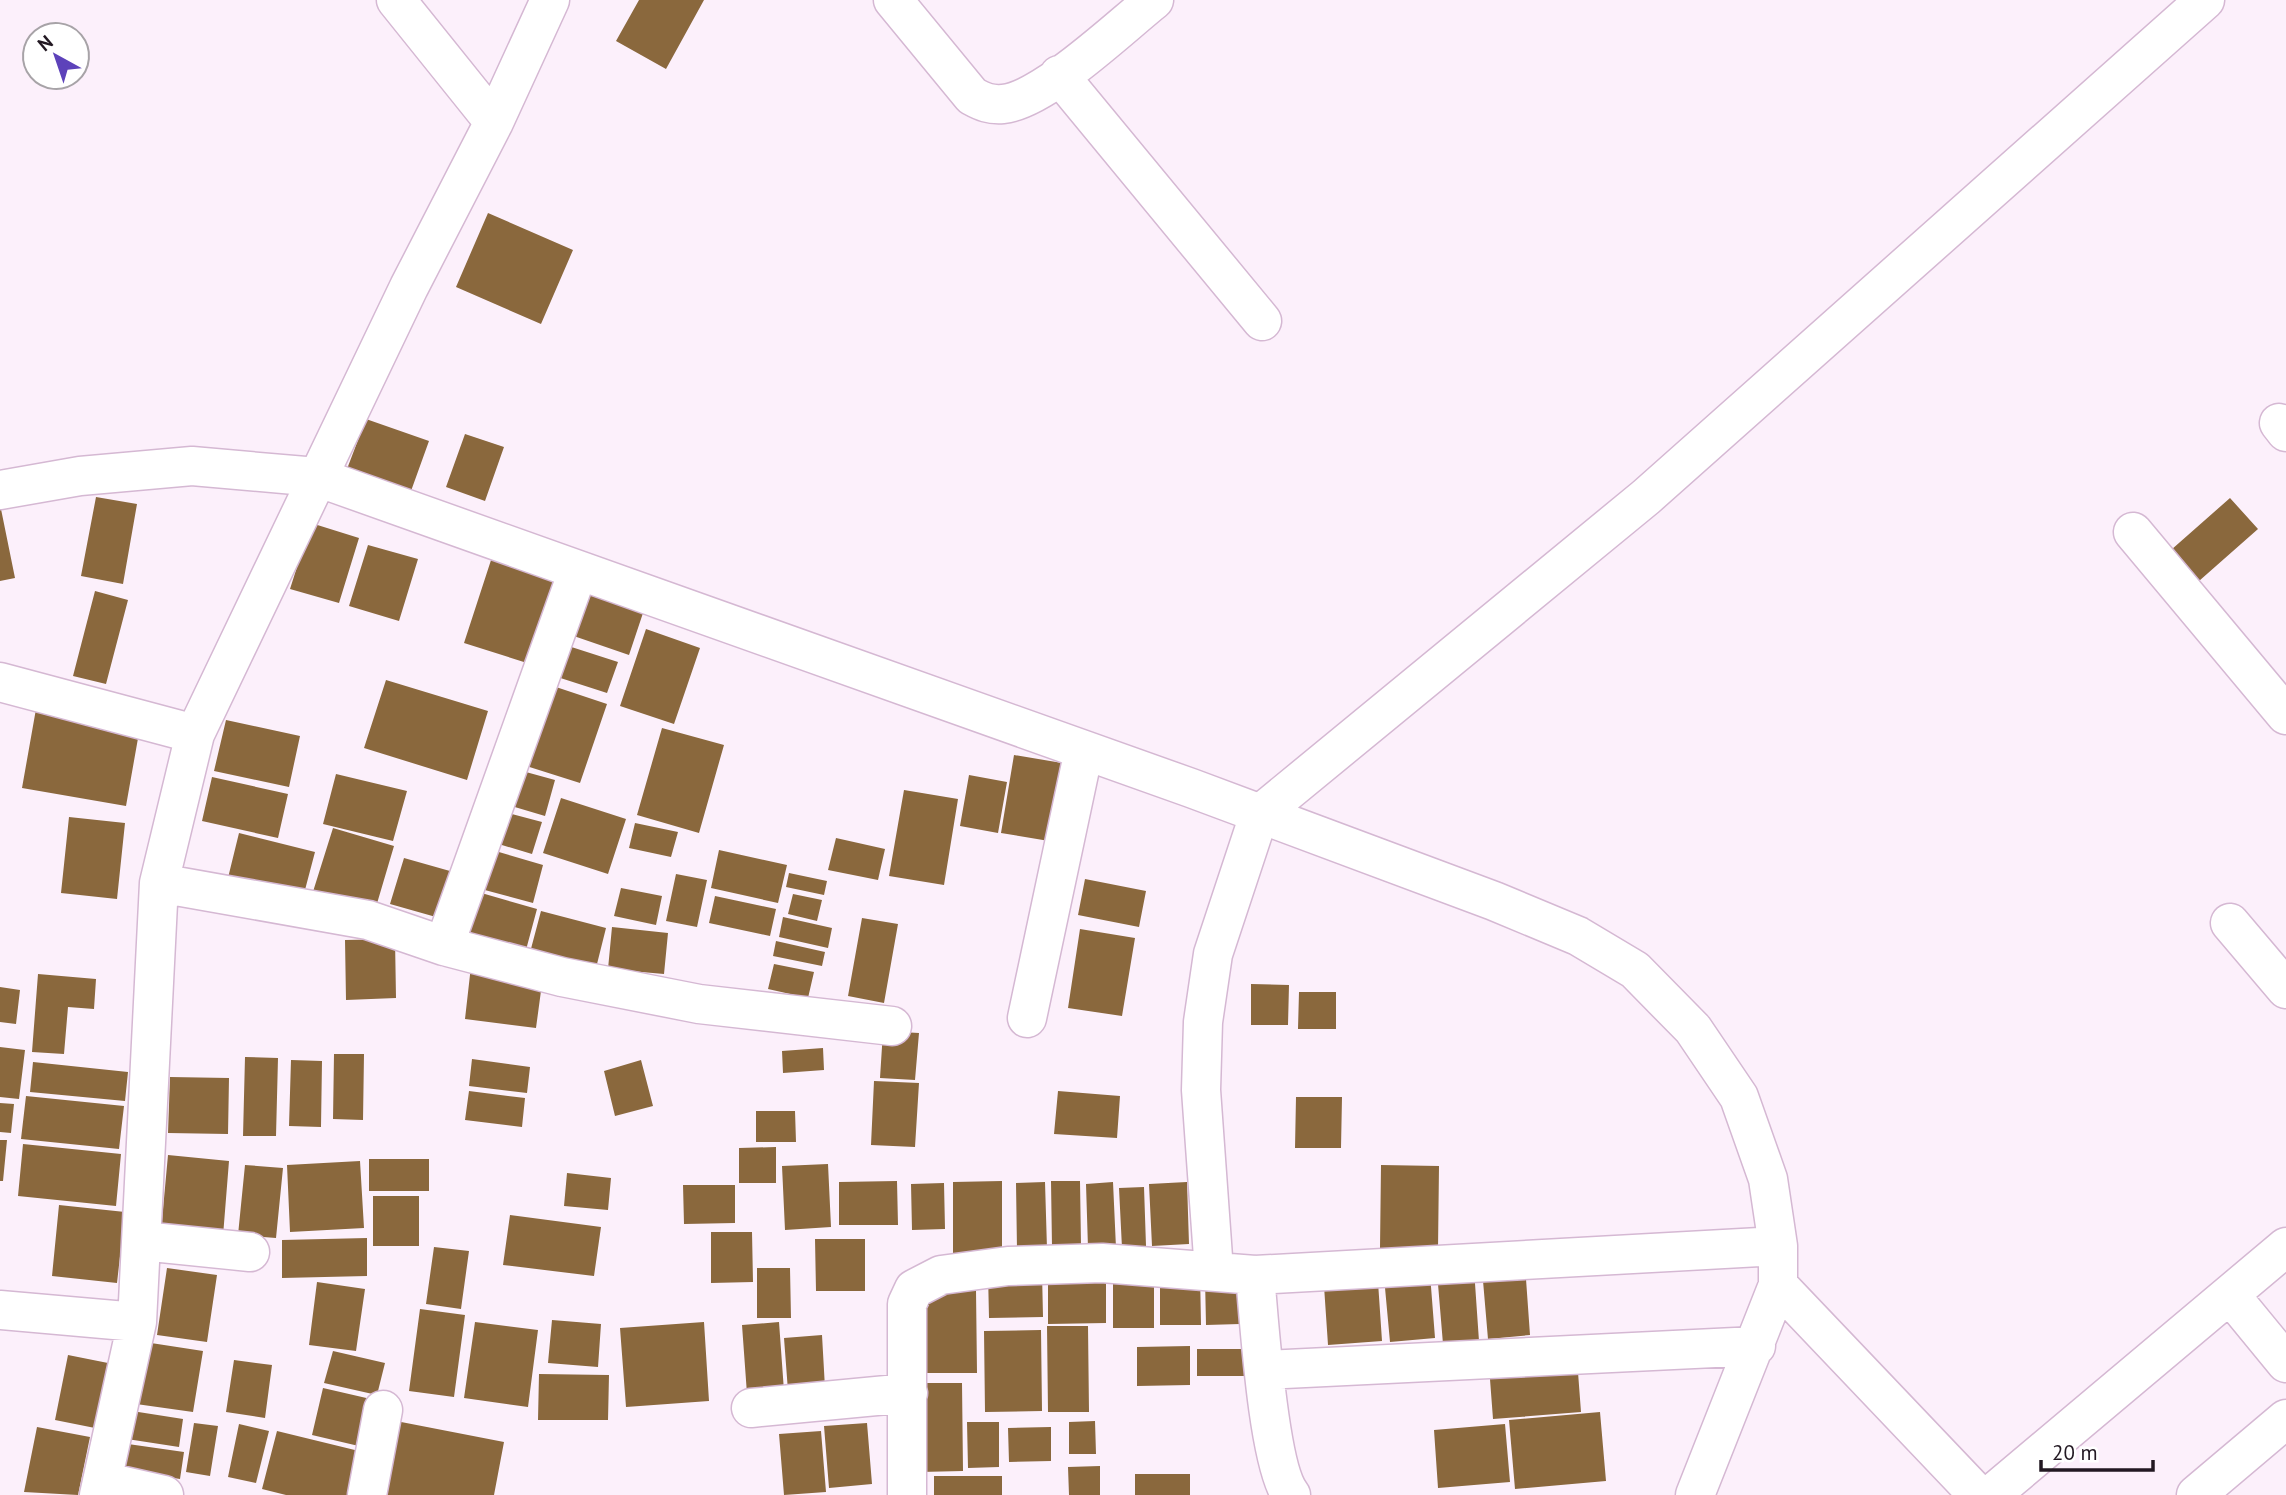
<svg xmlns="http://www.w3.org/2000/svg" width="2286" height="1495" viewBox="0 0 2286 1495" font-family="'PT Sans',sans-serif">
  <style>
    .building { fill: #8a683d }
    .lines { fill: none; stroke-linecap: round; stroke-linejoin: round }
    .minor-casing { stroke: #d5b8d3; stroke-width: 41 }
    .minor { stroke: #fff; stroke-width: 38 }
  </style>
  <rect width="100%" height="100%" fill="#fcf0fb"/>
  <path class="building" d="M639,0H704L666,69L616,41Z
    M488,213L573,250L541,324L456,287Z
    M366,419L429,441L411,491L347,469Z
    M465,434L504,447L485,501L446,487Z
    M96,497L137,504L123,584L81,576Z
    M2230,498L2258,529L2199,581L2171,550Z
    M1,509L15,578L0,581V510Z
    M311,523L359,538L339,603L290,589Z
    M368,545L418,559L399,621L349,606Z
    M493,554L556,573L527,663L464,643Z
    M581,586L645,607L629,655L565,633Z
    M95,591L128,600L106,684L73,676Z
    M646,629L700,648L674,724L620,706Z
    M559,643L618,662L607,693L548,674Z
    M386,680L488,711L467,780L364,748Z
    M547,684L607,704L580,783L520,764Z
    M36,709L140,727L126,806L22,788Z
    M226,720L300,736L289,787L214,771Z
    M662,728L724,745L699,833L637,815Z
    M1014,755L1068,764L1055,842L1001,833Z
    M515,769L555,780L545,816L505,804Z
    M336,774L407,791L393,841L323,824Z
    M969,775L1007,782L998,833L960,826Z
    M212,777L288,794L278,838L202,821Z
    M904,790L958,799L944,885L889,876Z
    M561,798L626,819L608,874L543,853Z
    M501,811L542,822L532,854L492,842Z
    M69,817L125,823L117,899L61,893Z
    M635,823L678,832L671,857L629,848Z
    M333,828L394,846L373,917L311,898Z
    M239,833L315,852L301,905L226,886Z
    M836,838L885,849L878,880L828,870Z
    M492,850L543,865L533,903L481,889Z
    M719,850L787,865L778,903L711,888Z
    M404,858L457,873L443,919L390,904Z
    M789,873L827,881L824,895L786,887Z
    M676,874L707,880L697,927L666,921Z
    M1085,879L1146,891L1139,927L1078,915Z
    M621,888L662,896L656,925L614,916Z
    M478,892L537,909L523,961L464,945Z
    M793,894L822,900L817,921L788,914Z
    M715,896L776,909L770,936L709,923Z
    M541,911L606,928L594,976L528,960Z
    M783,917L832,928L828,948L779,937Z
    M862,918L898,924L884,1003L848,996Z
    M612,927L668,933L664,974L608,969Z
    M1080,929L1135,938L1122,1016L1068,1008Z
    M395,939L396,998L346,1000L345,940Z
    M776,941L825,952L822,966L773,956Z
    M774,964L814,972L808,998L768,989Z
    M471,966L543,976L536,1028L465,1019Z
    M38,974L96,979L94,1009L68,1007L64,1054L32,1052Z
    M1251,984L1289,985L1288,1025H1251Z
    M0,987L20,990L16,1024L0,1022Z
    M1299,992H1336V1029H1298Z
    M883,1031L919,1033L915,1080L880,1078Z
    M0,1047L25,1050L19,1099L0,1097Z
    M823,1048L824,1070L783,1073L782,1051Z
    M334,1054H364L363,1120L333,1119Z
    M245,1057L278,1058L276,1136H243Z
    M472,1059L530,1067L527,1093L469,1086Z
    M291,1060L322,1061L321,1127L289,1126Z
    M641,1060L653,1106L615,1116L604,1071Z
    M33,1062L128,1072L125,1101L30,1092Z
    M170,1077L229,1078L228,1134L168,1133Z
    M874,1081L919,1083L915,1147L871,1145Z
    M469,1091L525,1098L522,1127L465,1120Z
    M1058,1091L1120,1096L1117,1138L1054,1134Z
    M26,1096L124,1106L119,1149L21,1139Z
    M1296,1097H1342L1341,1148H1295Z
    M0,1103L14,1104L11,1133L0,1132Z
    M756,1111H795L796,1142H756Z
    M0,1140H7L3,1181H0Z
    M23,1144L121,1154L116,1206L18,1196Z
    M776,1147V1183H739V1148Z
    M168,1155L229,1161L223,1236L161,1231Z
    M369,1159H429V1191H369Z
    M360,1161L364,1228L290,1232L287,1165Z
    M828,1164L831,1227L785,1230L782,1166Z
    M245,1165L283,1168L276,1238L238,1235Z
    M1381,1165L1439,1166L1438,1249L1380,1248Z
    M567,1173L611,1178L608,1210L564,1206Z
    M897,1181L898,1225H839V1182Z
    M1002,1181V1260H953V1182Z
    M1051,1181H1080L1081,1246L1052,1247Z
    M1045,1182L1047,1249L1017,1250L1016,1183Z
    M1113,1182L1116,1248H1088L1086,1184Z
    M1187,1182L1189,1244L1152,1246L1149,1184Z
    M944,1183L945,1229L912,1230L911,1184Z
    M683,1185H735V1223L684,1224Z
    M1144,1187L1146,1246L1122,1248L1119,1188Z
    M373,1196H419V1246H373Z
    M59,1205L125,1212L117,1283L52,1276Z
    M510,1215L601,1227L594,1276L503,1265Z
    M711,1232H752L753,1282L711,1283Z
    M367,1238V1276L282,1278V1240Z
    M815,1239H865V1291H816Z
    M434,1247L469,1251L461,1309L426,1304Z
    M1525,1265L1530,1335L1488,1339L1482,1269Z
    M167,1268L217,1275L207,1342L157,1335Z
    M757,1268H790L791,1318H757Z
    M1474,1269L1479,1341L1443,1344L1437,1272Z
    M1042,1272L1043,1317L989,1318L988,1273Z
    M1160,1272H1200L1201,1325H1160Z
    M1106,1273V1323L1048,1324V1274Z
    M1154,1273V1328H1113V1274Z
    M1430,1274L1435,1338L1390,1342L1384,1277Z
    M1205,1278H1239L1240,1324L1206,1325Z
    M317,1282L365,1289L356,1351L309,1345Z
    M1378,1282L1382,1341L1328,1345L1324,1286Z
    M976,1290L977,1373H925V1291Z
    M420,1309L465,1315L454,1397L409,1391Z
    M552,1320L601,1324L598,1367L548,1363Z
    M475,1322L538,1330L528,1407L464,1398Z
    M704,1322L709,1401L626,1407L620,1328Z
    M779,1322L784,1391L747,1394L742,1325Z
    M1047,1326H1088L1089,1412H1048Z
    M1041,1330L1042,1411L985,1412L984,1331Z
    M822,1335L825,1388L788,1391L784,1338Z
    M138,1341L203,1351L193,1412L129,1403Z
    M1190,1346V1385L1137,1386V1347Z
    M1197,1349H1251V1376H1197Z
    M333,1351L385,1363L377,1395L324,1383Z
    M68,1355L113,1364L100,1429L55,1420Z
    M1577,1359L1581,1412L1493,1419L1489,1366Z
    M234,1360L272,1365L265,1418L226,1412Z
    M539,1374L609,1375L608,1420H538Z
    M919,1383H962L963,1471L920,1472Z
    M323,1388L375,1400L363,1447L312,1435Z
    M132,1411L183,1419L179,1447L127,1439Z
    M1600,1412L1606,1481L1515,1489L1509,1420Z
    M396,1421L504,1442L494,1495H380Z
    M1095,1421L1096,1454H1069V1422Z
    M967,1422H999V1467L968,1468Z
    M194,1423L218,1426L210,1476L186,1472Z
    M867,1423L872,1484L829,1488L824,1426Z
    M239,1424L269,1431L256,1483L228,1477Z
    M1505,1424L1510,1482L1438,1488L1434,1430Z
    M37,1427L90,1437L78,1495L24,1492Z
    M1051,1427V1461L1009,1462L1008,1428Z
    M277,1431L363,1452L353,1495H286L262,1489Z
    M821,1431L826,1492L784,1495L779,1434Z
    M128,1444L184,1452L180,1479L124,1470Z
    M1100,1466V1495H1069L1068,1467Z
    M1135,1474H1190V1495H1135Z
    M934,1476H1002V1495H934Z"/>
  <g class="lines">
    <defs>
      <path id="minor" d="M396,0L494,122
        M893,0L972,96C983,102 990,105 1003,104C1044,100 1120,27 1154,0
        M1059,75L1262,321
        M2279,423L2286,432
        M0,490L80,476L192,466L317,477L1191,788L1494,901L1578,936L1635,970L1693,1029L1739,1097L1768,1179L1778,1246V1285L1695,1495
        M2133,532L2286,715
        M0,682L195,734
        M159,883L368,920L444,946L562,977L699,1004L892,1026
        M2230,923L2286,989
        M444,946L578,571
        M1027,1018L1084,750
        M142,1241L250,1252
        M1214,1271L1201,1090L1203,1022L1213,954L1259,815L1646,497L2205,0
        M1255,1275L1778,1246
        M1778,1285L1978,1495
        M2231,1296L2286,1363
        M0,1310L137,1322
        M1264,1370L1756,1346
        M751,1408L908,1393
        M102,1481L164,1495
        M99,1495L137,1322L159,883L195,734L409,287L494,122L550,0
        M367,1495L383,1410
        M907,1495V1304L914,1289L941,1275L1008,1266L1102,1263L1255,1275C1259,1318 1268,1466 1291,1495
        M1991,1495L2286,1247
        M2196,1495L2286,1419"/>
    </defs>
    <use href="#minor" class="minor-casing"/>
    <use href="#minor" class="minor"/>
  </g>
  <g transform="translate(56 56) rotate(320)"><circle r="33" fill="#ffffff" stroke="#a7a3a7" stroke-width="2"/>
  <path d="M0-5L12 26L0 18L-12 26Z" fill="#5d42ba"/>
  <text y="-10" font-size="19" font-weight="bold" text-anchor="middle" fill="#221822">N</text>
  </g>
  <path d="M2041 1460v10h112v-10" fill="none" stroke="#221822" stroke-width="3.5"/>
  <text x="2052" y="1460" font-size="21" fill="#221822" stroke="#ffffff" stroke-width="5" paint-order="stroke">20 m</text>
</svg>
